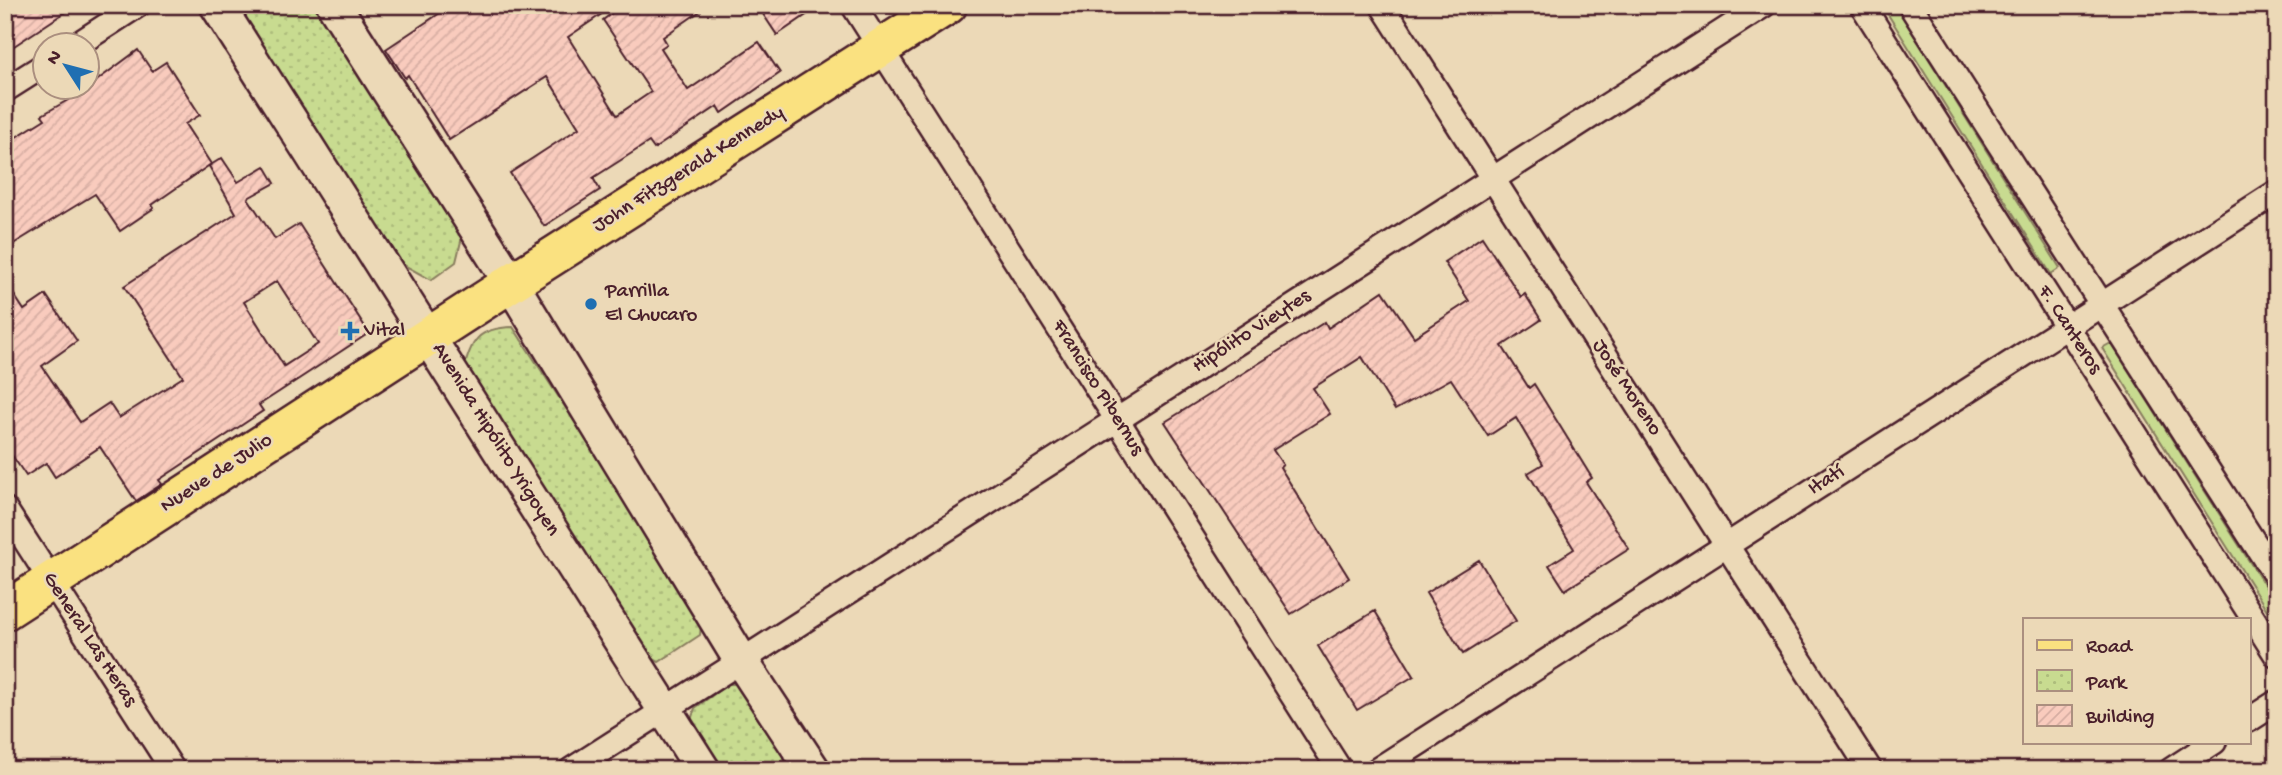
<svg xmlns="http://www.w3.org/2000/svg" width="2282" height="775" viewBox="0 0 2282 775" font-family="'Gochi Hand',sans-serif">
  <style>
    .grass { fill: #c8db90; stroke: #897d5e; stroke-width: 2 }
    .park { fill: url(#park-dots); stroke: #897d5e; stroke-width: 2 }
    .building { fill: url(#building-hatch); stroke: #4a1f2b; stroke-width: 2; fill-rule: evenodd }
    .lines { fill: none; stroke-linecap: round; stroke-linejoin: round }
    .minor-casing { stroke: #4a1f2b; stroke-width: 28 }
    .secondary-casing { stroke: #4a1f2b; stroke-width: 38 }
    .primary-casing { stroke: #4a1f2b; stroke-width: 42 }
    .minor { stroke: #ecd9b7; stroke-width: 23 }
    .secondary { stroke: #ecd9b7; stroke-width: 33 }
    .primary { stroke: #fae180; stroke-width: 37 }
    .poi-dot { fill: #1f6fb2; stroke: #ecd9b7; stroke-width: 2.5 }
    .labels { text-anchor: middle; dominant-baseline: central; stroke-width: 5; stroke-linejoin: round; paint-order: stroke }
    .street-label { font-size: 21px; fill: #4a1f2b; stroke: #ecd9b7 }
    .poi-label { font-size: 21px; fill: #4a1f2b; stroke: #ecd9b7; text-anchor: start }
  </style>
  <defs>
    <pattern id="park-dots" width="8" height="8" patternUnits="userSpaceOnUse" patternTransform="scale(1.75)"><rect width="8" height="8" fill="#c8db90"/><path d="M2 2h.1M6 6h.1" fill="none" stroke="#adbc7c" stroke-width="1.8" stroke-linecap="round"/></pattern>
    <pattern id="building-hatch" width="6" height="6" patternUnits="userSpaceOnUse" patternTransform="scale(1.75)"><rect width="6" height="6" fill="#f9cbbd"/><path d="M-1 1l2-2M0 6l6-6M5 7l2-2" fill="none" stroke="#d7aea3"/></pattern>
  </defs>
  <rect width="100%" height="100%" fill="#ecd9b7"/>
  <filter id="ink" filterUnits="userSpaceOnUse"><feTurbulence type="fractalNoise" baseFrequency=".0143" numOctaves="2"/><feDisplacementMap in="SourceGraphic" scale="14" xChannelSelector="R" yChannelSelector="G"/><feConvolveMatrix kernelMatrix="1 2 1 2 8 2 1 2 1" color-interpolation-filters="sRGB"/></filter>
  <g filter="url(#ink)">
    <path class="grass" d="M1882,5H1895L2060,268L2051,274Z
      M2111,343L2277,605V626L2102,348Z"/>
    <path class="park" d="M232,5H316L462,237L456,262L431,280L402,264Z
      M513,327L702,617L700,635L659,662L646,655L463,372C472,340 477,328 513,327Z
      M728,684H744L800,770H723L691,720L695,708Z"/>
    <path class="building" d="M5,5H76L5,52Z
      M452,5H615L568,37L617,115L651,92L603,20L623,5H709L663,37L667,44L661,48L688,90L759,42L780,73L722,113L718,106L654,149L649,142L593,178L600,190L544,226L510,173L579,128L547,77L449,140L408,75L405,78L386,49Z
      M757,5H821L777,35Z
      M138,50L152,71L166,62L200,115L185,124L211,164L152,205L154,208L120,231L95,194L5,249V144L45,119L42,115L80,93Z
      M222,158L238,182L265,166L275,183L248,198L275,239L299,224L369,333L259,405L263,411L159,480L162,484L136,501L100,447L55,477L46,463L26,476L5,445V281L24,310L46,295L77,341L42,366L80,422L109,403L119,418L183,377L124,286L236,213L209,166ZM277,281L318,344L284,366L244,302Z
      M1482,237L1521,297L1525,294L1541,320L1502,346L1529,388L1534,384L1592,478L1586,482L1629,549L1565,590L1549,565L1574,549L1528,473L1543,464L1516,418L1488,436L1451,379L1395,410L1362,357L1313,388L1330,414L1273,450L1283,465L1280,467L1349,578L1291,614L1165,422L1325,322L1328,328L1383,291L1414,337L1469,301L1444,262Z
      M1479,560L1516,621L1463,654L1426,593Z
      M1375,611L1414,676L1357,710L1318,646Z"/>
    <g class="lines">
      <defs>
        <path id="minor" d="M853,5L1340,770
          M1382,5L1870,770
          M1862,5L2277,656
          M1910,5L2277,578
          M75,46L138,5
          M5,90L46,64
          M5,509L173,770
          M2249,720L2277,702
          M571,770L1764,5
          M1377,770L2277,192
          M2171,770L2214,742"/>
        <path id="secondary" d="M217,5L703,770
          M334,5L511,283L740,659L813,770"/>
        <path id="primary" d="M5,611L511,283L948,5"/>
      </defs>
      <use href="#minor" class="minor-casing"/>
      <use href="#secondary" class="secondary-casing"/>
      <use href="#primary" class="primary-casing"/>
      <use href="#minor" class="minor"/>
      <use href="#secondary" class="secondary"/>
      <use href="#primary" class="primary"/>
    </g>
  </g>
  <g class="poi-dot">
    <circle cx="591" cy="304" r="7"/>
    <path d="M346.5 320.5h7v7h7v7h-7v7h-7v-7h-7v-7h7z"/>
  </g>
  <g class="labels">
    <g class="street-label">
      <text transform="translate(689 170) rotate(-32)">John Fitzgerald Kennedy</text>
      <text transform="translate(2069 330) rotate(57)">F. Canteros</text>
      <text transform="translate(1252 332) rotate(-33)">Hipólito Vieytes</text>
      <text transform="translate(1097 388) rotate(58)">Francisco Pibernus</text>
      <text transform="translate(1626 388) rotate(57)">José Moreno</text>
      <text transform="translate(495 440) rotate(58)">Avenida Hipólito Yrigoyen</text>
      <text transform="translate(217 474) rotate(-33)">Nueve de Julio</text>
      <text transform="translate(1827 481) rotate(-33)">Itatí</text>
      <text transform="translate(89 640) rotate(57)">General Las Heras</text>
    </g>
    <g class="poi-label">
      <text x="605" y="292">Parrilla<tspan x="605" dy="24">El Chucaro</tspan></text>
      <text x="364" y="331">Vital</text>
    </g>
  </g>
  <rect width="2282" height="775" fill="none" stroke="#ecd9b7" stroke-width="28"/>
  <rect x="14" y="14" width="2254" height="747" fill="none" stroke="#4a1f2b" stroke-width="2.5" filter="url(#ink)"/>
  <rect x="2023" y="618" width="228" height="126" fill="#ecd9b7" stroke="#ab8f7f" stroke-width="2"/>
  <rect x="2037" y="640" width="35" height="10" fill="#fae180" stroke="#ab8f7f" stroke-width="2"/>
  <text x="2086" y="652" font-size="21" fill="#4a1f2b">Road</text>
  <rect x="2037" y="670" width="35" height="21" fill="url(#park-dots)" stroke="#ab8f7f" stroke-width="2"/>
  <text x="2086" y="688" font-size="21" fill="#4a1f2b">Park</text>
  <rect x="2037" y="705" width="35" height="21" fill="url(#building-hatch)" stroke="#ab8f7f" stroke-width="2"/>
  <text x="2086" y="722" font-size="21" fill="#4a1f2b">Building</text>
  <g transform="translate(66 66) rotate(306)"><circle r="33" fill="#ecd9b7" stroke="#ab8f7f" stroke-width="2"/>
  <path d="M0-5L12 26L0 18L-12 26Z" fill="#1f6fb2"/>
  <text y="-10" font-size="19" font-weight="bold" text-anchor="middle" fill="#4a1f2b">N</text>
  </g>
</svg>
